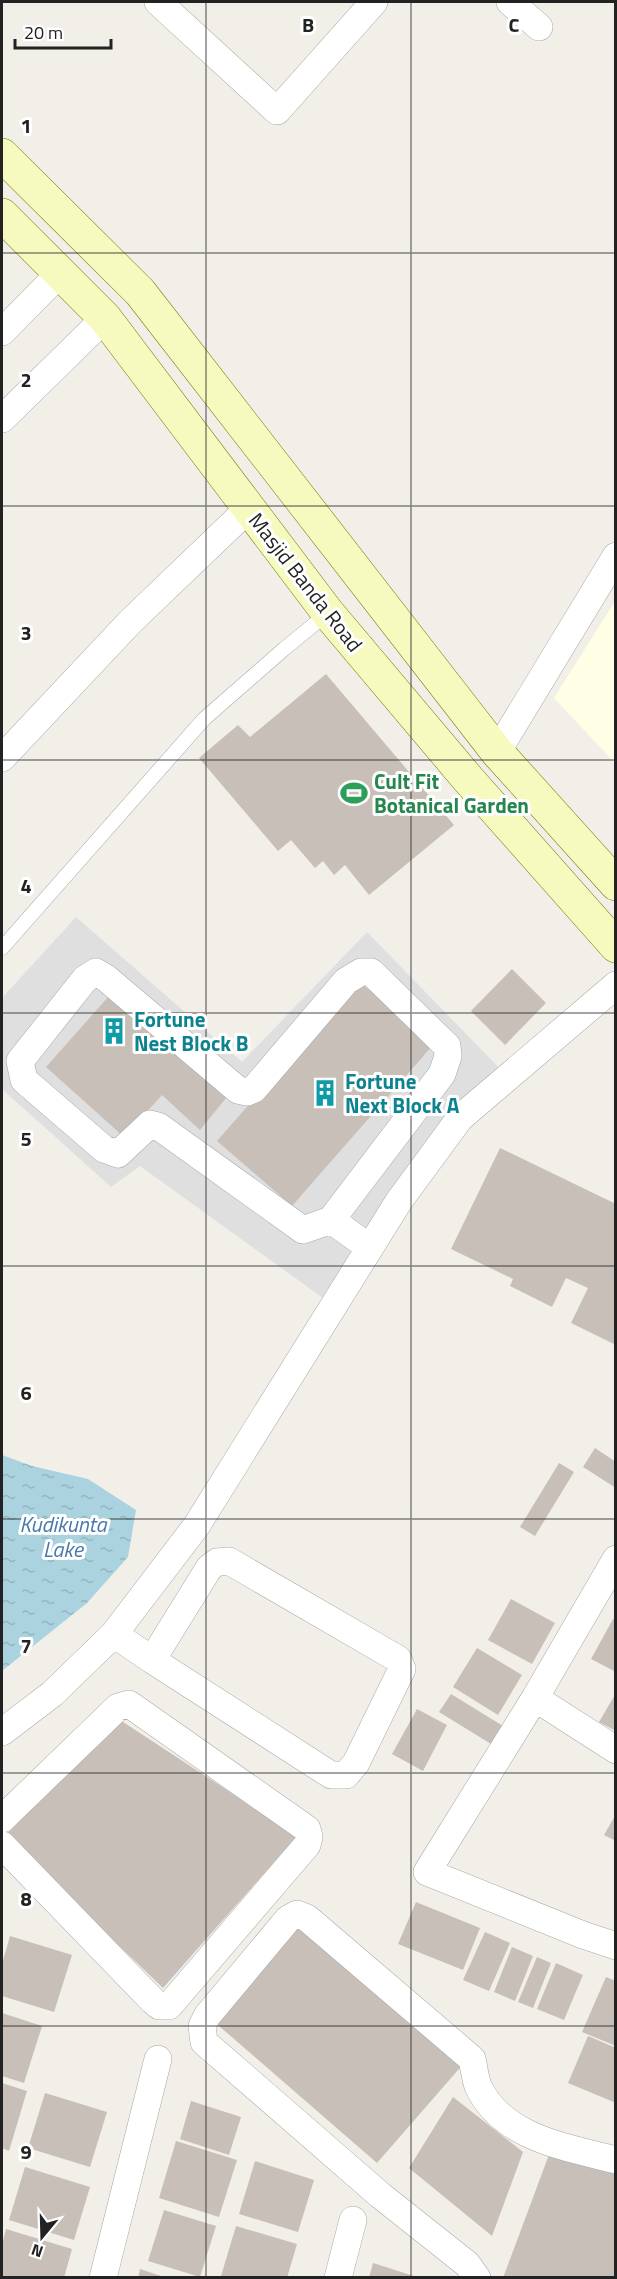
<svg xmlns="http://www.w3.org/2000/svg" width="617" height="2279" viewBox="0 0 617 2279" font-family="'Titillium Web',sans-serif">
  <style>
    .residential { fill: #e0dfdf }
    .education { fill: #ffffe5 }
    .water { fill: url(#water-ripples) }
    .building { fill: #c7bfb8 }
    .lines { fill: none; stroke-linecap: round; stroke-linejoin: round }
    .service-casing { stroke: #a9a9a9; stroke-width: 15 }
    .minor-casing { stroke: #a9a9a9; stroke-width: 28 }
    .secondary-casing { stroke: #707d05; stroke-width: 34 }
    .service { stroke: #fff; stroke-width: 14 }
    .minor { stroke: #fff; stroke-width: 27 }
    .secondary { stroke: #f7fabf; stroke-width: 33 }
    .grid { fill: none; stroke: #222; stroke-width: 1.5; stroke-opacity: 0.55 }
    .labels { text-anchor: middle; dominant-baseline: central; stroke-width: 6; stroke-linejoin: round; paint-order: stroke }
    .street-label { font-size: 21px; fill: #222; stroke: #fff }
    .leisure-label { font-size: 21px; font-weight: bold; fill: #27864d; stroke: #fff; text-anchor: start }
    .culture-label { font-size: 21px; font-weight: bold; fill: #0d838f; stroke: #fff; text-anchor: start }
    .water-label { font-size: 22px; font-style: italic; fill: #4a7aab; stroke: #fff }
    .grid-label { font-size: 20px; text-anchor: middle; font-weight: bold; fill: #222; stroke: #fff; stroke-width: 6; stroke-linejoin: round; paint-order: stroke }
  </style>
  <defs>
    <pattern id="water-ripples" width="26" height="14" patternUnits="userSpaceOnUse" patternTransform="scale(1.5)"><rect width="26" height="14" fill="#aad3df"/><path d="M2 4q2-2 4 0t4 0M15 11q2-2 4 0t4 0" fill="none" stroke="#92b5bf"/></pattern>
  </defs>
  <rect width="100%" height="100%" fill="#f2efe9"/>
  <path class="residential" d="M76,917L242,1062L367,932L508,1077L334,1306L140,1166L111,1187L2,1089V998Z"/>
  <path class="education" d="M615,601V763L554,698Z"/>
  <path class="water" d="M2,1455L32,1466L88,1479L136,1510L128,1557L87,1603L2,1671Z"/>
  <path class="building" d="M326,674L454,825L369,895L345,865L334,875L323,861L315,868L291,840L278,851L199,758L238,725L250,737Z
    M512,969L546,1003L505,1045L471,1011Z
    M358,980L433,1045L292,1206L217,1141Z
    M109,996L226,1098L200,1130L162,1095L124,1137L46,1067Z
    M500,1148L616,1204V1345L571,1323L588,1288L566,1278L552,1307L510,1286L513,1279L451,1249Z
    M595,1448L616,1462V1488L583,1467Z
    M559,1463L574,1472L535,1536L520,1527Z
    M511,1599L555,1623L532,1664L488,1640Z
    M613,1619L616,1620V1672L591,1659Z
    M477,1648L522,1675L498,1715L453,1687Z
    M616,1693V1731L599,1722Z
    M451,1694L503,1726L491,1744L439,1712Z
    M417,1709L447,1725L423,1771L392,1754Z
    M117,1718L297,1836L163,1988L5,1836Z
    M616,1814V1841L604,1835Z
    M416,1902L480,1928L463,1970L398,1944Z
    M300,1918L465,2062L377,2163L211,2019Z
    M485,1932L510,1943L489,1991L463,1980Z
    M10,1936L72,1955L54,2012L2,1996V1964Z
    M512,1947L533,1956L515,2001L494,1992Z
    M537,1957L551,1963L533,2008L518,2002Z
    M556,1963L583,1975L564,2020L537,2009Z
    M606,1977L616,1981V2046L582,2032Z
    M2,2013L42,2026L24,2083L2,2076Z
    M588,2036L616,2048V2103L568,2083Z
    M2,2083L27,2091L9,2151L2,2148Z
    M45,2093L107,2112L90,2167L28,2148Z
    M453,2097L523,2152L492,2236L409,2168Z
    M191,2101L241,2117L229,2155L180,2139Z
    M176,2141L237,2160L219,2217L159,2198Z
    M550,2152L616,2171V2278H503Z
    M255,2161L314,2180L298,2232L239,2214Z
    M25,2167L90,2187L74,2240L9,2220Z
    M164,2210L216,2226L200,2277L148,2261Z
    M236,2226L297,2244L287,2278H227L221,2276Z
    M6,2229L72,2249L64,2278H2V2245Z
    M373,2263L417,2277V2278H369Z
    M140,2269L164,2277V2278H138Z"/>
  <g class="lines">
    <defs>
      <path id="service" d="M2,948L204,719L284,649L328,613"/>
      <path id="minor" d="M158,2L277,111L374,2
        M510,2L539,27
        M2,332L60,273
        M2,419L105,318
        M497,752L616,556
        M2,758L130,622L248,509
        M331,1220L442,1074L448,1056L447,1046L371,972H361L346,981L254,1089L247,1092L238,1090L106,978L96,972L85,979L20,1061L24,1080L104,1149L118,1154L150,1124L158,1126L303,1230L331,1220L370,1248
        M616,1559L535,1698L427,1872L583,1935L616,1946
        M114,1634L152,1660L331,1775H346L356,1763L402,1669L398,1659L229,1561L217,1562L209,1568L152,1660
        M535,1698L616,1750
        M2,1732L52,1694L114,1634L197,1525L399,1201L460,1118L616,985
        M2,1819L118,1707L129,1704L307,1829L309,1837L307,1845L169,2006H159L153,2001L2,1845
        M103,2278L158,2059
        M338,2278L353,2220
        M477,2278L467,2264L380,2195L204,2042L202,2026L207,2016L288,1919L297,1914L307,1918L472,2059C474,2067 475,2078 478,2086C502,2138 566,2147 616,2160"/>
      <path id="secondary" d="M2,155L140,292L497,752L616,884
        M2,215L105,318L328,613L468,779L616,946"/>
    </defs>
    <use href="#service" class="service-casing"/>
    <use href="#minor" class="minor-casing"/>
    <use href="#secondary" class="secondary-casing"/>
    <use href="#service" class="service"/>
    <use href="#minor" class="minor"/>
    <use href="#secondary" class="secondary"/>
  </g>
  <path class="grid" d="M206,2V2278M411,2V2278M2,253H616M2,506H616M2,760H616M2,1013H616M2,1266H616M2,1519H616M2,1773H616M2,2026H616"/>
  <defs>
    <symbol id="stadium-bare" viewBox="-9 -9 18 18"><path d="M0-5a6.5 5 0 1 0 0 10a6.5 5 0 1 0 0-10ZM-3.5-1.8h7v3.6h-7Z" fill="#2e9e5b" stroke="#fff" stroke-width="2.5" paint-order="stroke"/></symbol>
    <symbol id="building-bare" viewBox="-9 -9 18 18"><path d="M-4-6H4V6H1V3H-1V6H-4ZM-2.5-4.3h1.7v1.8h-1.7ZM.8-4.3h1.7v1.8H.8ZM-2.5-1h1.7V.8h-1.7ZM.8-1h1.7V.8H.8Z" fill="#0f9aa8" stroke="#fff" stroke-width="2.5" paint-order="stroke"/></symbol>
  </defs>
  <g fill-rule="evenodd">
    <use href="#stadium-bare" x="335" y="774" width="38" height="38"/>
    <use href="#building-bare" x="95" y="1012" width="38" height="38"/>
    <use href="#building-bare" x="306" y="1074" width="38" height="38"/>
  </g>
  <g class="labels">
    <g class="street-label">
      <text transform="translate(306 582) rotate(52)">Masjid Banda Road</text>
    </g>
    <g class="leisure-label">
      <text x="374" y="781">Cult Fit<tspan x="374" dy="24">Botanical Garden</tspan></text>
    </g>
    <g class="culture-label">
      <text x="134" y="1019">Fortune<tspan x="134" dy="24">Nest Block B</tspan></text>
      <text x="345" y="1081">Fortune<tspan x="345" dy="24">Next Block A</tspan></text>
    </g>
    <g class="water-label">
      <text x="63" y="1524">Kudikunta<tspan x="63" dy="25">Lake</tspan></text>
    </g>
  </g>
  <g class="grid-label">
    <text x="308" y="32">B</text>
    <text x="514" y="32">C</text>
    <text x="26" y="133">1</text>
    <text x="26" y="387">2</text>
    <text x="26" y="640">3</text>
    <text x="26" y="893">4</text>
    <text x="26" y="1146">5</text>
    <text x="26" y="1400">6</text>
    <text x="26" y="1653">7</text>
    <text x="26" y="1906">8</text>
    <text x="26" y="2159">9</text>
  </g>
  <rect width="617" height="2279" fill="none" stroke="#222222" stroke-width="6"/>
  <g transform="translate(42 2237) rotate(199)" stroke="#ffffff" stroke-width="4.5" paint-order="stroke">
  <path d="M0-4.5L10 22L0 15L-10 22Z" fill="#222222"/>
  <text y="-9" font-size="16" font-weight="bold" text-anchor="middle" fill="#222222">N</text>
  </g>
  <path d="M15 39v9h96v-9" fill="none" stroke="#222222" stroke-width="3"/>
  <text x="24" y="39" font-size="18" fill="#222222" stroke="#ffffff" stroke-width="4.5" paint-order="stroke">20 m</text>
</svg>
